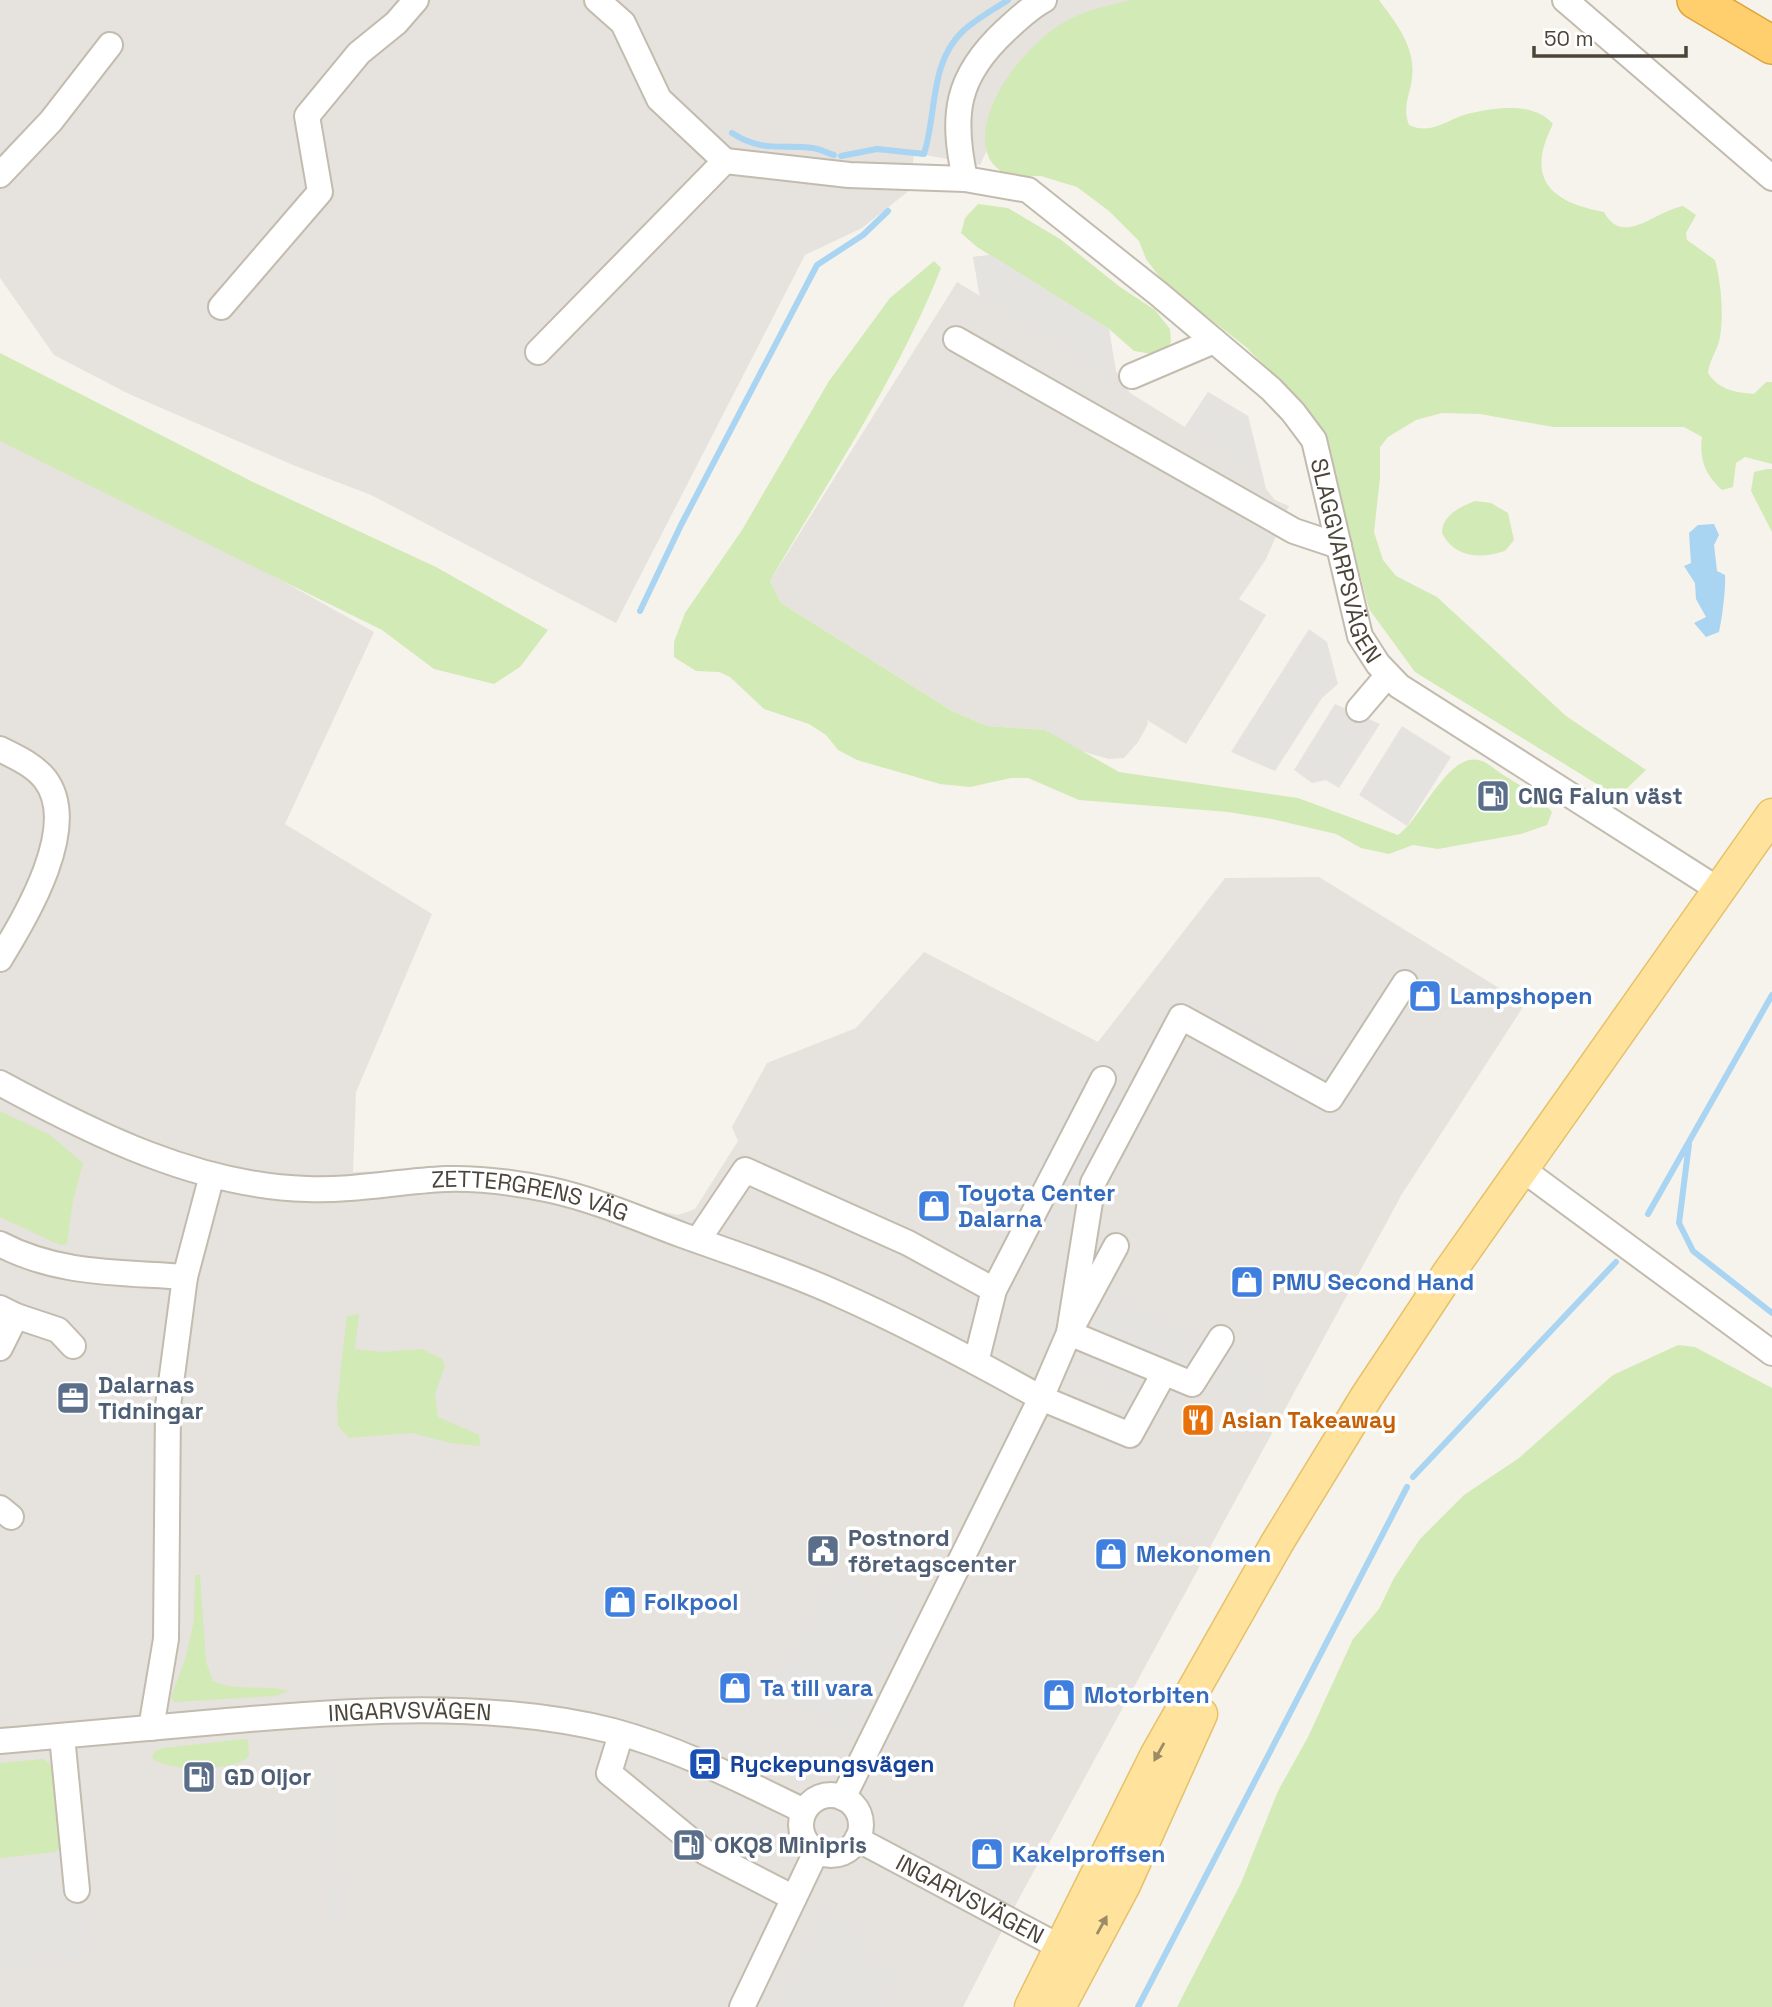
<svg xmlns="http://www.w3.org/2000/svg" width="1772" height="2007" viewBox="0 0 1772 2007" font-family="'Space Grotesk',sans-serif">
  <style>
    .industrial { fill: #e6e2dd }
    .green { fill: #d2eab5 }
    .parking { fill: #e5e3e0 }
    .water { fill: #a9d4f2 }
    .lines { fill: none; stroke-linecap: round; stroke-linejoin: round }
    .stream { stroke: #a9d4f2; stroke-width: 6 }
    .minor-casing { stroke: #c2bbae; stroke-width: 28 }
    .major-casing { stroke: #e6c16a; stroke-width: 35 }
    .highway-casing { stroke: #e0a43c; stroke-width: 40 }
    .minor { stroke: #fff; stroke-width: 24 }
    .major { stroke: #ffe39c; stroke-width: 32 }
    .highway { stroke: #ffcf6e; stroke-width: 37 }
    .oneway { fill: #9c8c66 }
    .labels { text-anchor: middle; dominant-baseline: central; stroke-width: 7; stroke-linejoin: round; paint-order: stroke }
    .street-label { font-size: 23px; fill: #4b4439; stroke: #fff }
    .service-label { font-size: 23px; font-weight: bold; fill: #4e5e75; stroke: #fff; text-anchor: start }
    .shop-label { font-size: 23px; font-weight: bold; fill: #366cbe; stroke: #fff; text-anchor: start }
    .food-label { font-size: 23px; font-weight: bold; fill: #c56008; stroke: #fff; text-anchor: start }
    .transit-label { font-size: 23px; font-weight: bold; fill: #164399; stroke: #fff; text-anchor: start }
  </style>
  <rect width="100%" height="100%" fill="#f6f3ec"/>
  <path class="industrial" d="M0,0H1161L1026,67L980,165L914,153L910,190L862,228L805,255L616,623L371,495L293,465L129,394L54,355L0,278Z
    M991,255L1109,329L1116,371L1130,393L1185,427L1208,392L1248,416L1266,489L1275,500L1289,506L1266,559L1239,599L1266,615L1186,744L1147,720L1148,724L1138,742L1124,758L1109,759L1077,750L1045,730L987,726L952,711L781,603L770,581L957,282L980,296L973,257Z
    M0,423L374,632L285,824L432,914L356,1092L353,1172L472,1168L678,1215L695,1209L738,1141L732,1127L767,1063L856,1028L924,952L1098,1042L1225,878L1319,877L1525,1004L1402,1194L1009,1917L963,2007H0Z"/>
  <path class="green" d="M1132,0H1379C1396,23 1416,47 1412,78C1410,96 1402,106 1409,125C1433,136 1448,118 1471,113C1497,107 1535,102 1553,124C1525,179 1550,202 1604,212C1623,247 1653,212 1683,206L1696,215L1686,233L1687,240L1715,260C1721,283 1724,313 1720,337C1718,350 1709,360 1708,373C1719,390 1734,392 1754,394L1766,382H1772V464L1745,457L1736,463L1733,487L1722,490C1705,475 1699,459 1702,437L1684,427H1553L1480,414L1442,413L1416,420L1388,437L1380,447V478L1374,532L1383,560L1396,576L1437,597L1566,716L1646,770L1618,797L1415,672L1369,609L1325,438L1310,412L1246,347L1164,283L1146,259L1139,241L1109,211L1077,187L1041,176L1008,177C1002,172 992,165 989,158C969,111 1030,38 1070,19C1088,10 1112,4 1132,0Z
    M978,204L1008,208L1060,239L1120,287L1155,310L1170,329L1171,342L1166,349L1152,354L1134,351L1109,329L977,247L961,233L965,218Z
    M934,261L941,268C898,377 829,479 770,581L781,603L952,711L987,726L1045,730L1119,772L1298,798L1398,835C1423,817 1450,748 1482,761C1490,764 1498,772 1505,776C1522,787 1539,795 1552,812L1547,825L1521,834L1438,849L1413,845L1389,854L1361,848L1336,834L1272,819L1228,812L1079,800L1028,778H1011L970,787L940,784L857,760L838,750L826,735L809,724L764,709L730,677L719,672L696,671L674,657V642L685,613L742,530L829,381L890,298Z
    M0,353L253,482L436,567L548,630L520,667L494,684L434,669L382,630L0,441Z
    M1767,469H1772V532L1751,491L1754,472Z
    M1475,501L1491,503L1508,513L1514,540L1505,551C1480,559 1455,558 1442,533C1442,515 1460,507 1475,501Z
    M0,1111L50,1135L83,1163L73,1201L67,1244L60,1245L0,1217Z
    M359,1314L355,1349L382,1352L422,1349L442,1359L445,1366L435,1394L438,1417L479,1435L480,1446L451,1443L412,1433L349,1438L338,1426L337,1402L347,1316Z
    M1678,1345L1695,1347L1772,1388V2007H1177L1241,1883L1278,1791L1308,1737L1353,1639L1379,1609L1394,1578L1420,1539L1464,1495L1519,1458L1613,1375Z
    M195,1575H200L206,1662L213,1681C235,1692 265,1684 289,1691L275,1696L174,1702L171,1697L186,1657L194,1620Z
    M244,1739L248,1740L249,1756C234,1772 168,1772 152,1758L155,1751L164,1748Z
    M43,1759L55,1767L62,1846L55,1852L0,1858V1763Z"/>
  <path class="parking" d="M991,255L1109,329L1115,371L1107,377L980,297L973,257Z
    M1208,392L1248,416L1264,480L1185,427Z
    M1309,629L1327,642L1338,684L1322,698L1275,771L1231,752Z
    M1335,704L1380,724L1339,788L1326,780L1312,783L1294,770Z
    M1402,726L1451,757L1407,826L1359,795Z
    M1400,967L1425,984L1333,1126L1189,1050L1213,1006L1335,1069Z
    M1084,1073L1126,1096L1051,1234L1016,1218L1013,1210Z
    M1113,1290L1272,1374L1250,1414L1192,1384L1173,1418L1074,1366Z
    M835,1568L917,1608L853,1735L768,1693Z
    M334,1767L340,1808L344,1926L329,1928L317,1768Z
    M76,1846L93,1956L0,1970V1870Z
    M820,1908L868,1932L861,1952L903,1973L887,2007H778L772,2004Z"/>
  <path class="water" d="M1714,524L1719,535L1714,545L1717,571L1725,575C1726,588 1722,619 1719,632L1706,637L1694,623L1706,617L1696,599L1695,583L1684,566L1691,563L1689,533L1698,525Z"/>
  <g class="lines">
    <path class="stream" d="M732,133C763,153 782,144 813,148C820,149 827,153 834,155
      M841,156L877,149L924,154C937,114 929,63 963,31C976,19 993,10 1008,0
      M640,611L681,525L817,265L863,235L888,211
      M1689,1144L1679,1223L1693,1251L1772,1313
      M1648,1214L1772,995
      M1413,1477L1616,1262
      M1138,2007L1407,1487"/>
    <defs>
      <g id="minor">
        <path d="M597,0L623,23L659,99L725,161"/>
        <path d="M1565,0L1772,178"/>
        <path d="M0,175L51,121L110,45"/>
        <path d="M965,179C951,114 956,77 1005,31C1017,20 1029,8 1044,0"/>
        <path d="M221,307L320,192L307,116L359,53L396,23L416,0"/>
        <path d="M956,339L1294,531L1339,546"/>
        <path id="s1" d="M538,352L725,161L849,175L965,179L1028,190L1160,295L1271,389L1293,412L1314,440L1360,636L1378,664L1399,686L1719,890"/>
        <path d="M1132,376L1214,341"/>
        <path d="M1359,709L1388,675"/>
        <path d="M0,749C16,757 34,765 45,779C81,826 26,916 0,959"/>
        <path id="s2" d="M0,1083C94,1134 198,1186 307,1189C354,1191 399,1181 446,1179C481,1178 517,1183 551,1190C596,1200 639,1219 682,1235C735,1254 788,1271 838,1294C908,1325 975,1361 1041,1398L1069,1333L1116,1246"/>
        <path d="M1522,1169L1772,1353"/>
        <path d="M698,1240L745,1170L908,1243L994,1290"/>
        <path d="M0,1244C59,1275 119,1272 185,1277"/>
        <path d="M0,1308L16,1316L0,1348"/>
        <path d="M16,1316L58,1330L73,1346"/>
        <path d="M1221,1338L1192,1384L1069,1333L1093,1183L1181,1017L1330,1099L1405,983"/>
        <path d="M976,1362L994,1290L1103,1079"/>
        <path d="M0,1508L11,1517"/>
        <path d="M151,1728L166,1639L168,1406L185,1277L212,1175"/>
        <path d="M621,1734L609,1773L705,1852L794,1898"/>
        <path d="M62,1736L77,1890"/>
        <path id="s3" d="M0,1741C76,1735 152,1728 227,1721C354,1710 489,1700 613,1731C680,1749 742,1781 804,1811"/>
        <circle cx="831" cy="1825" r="30"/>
        <path d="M843,1798L1041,1398L1130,1435L1164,1373"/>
        <path id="s4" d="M857,1839L1077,1956"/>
        <path d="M742,2007L816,1852"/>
      </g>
      <path id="major" d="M1031,2007L1156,1756L1277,1543L1367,1396L1450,1271L1772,815
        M1059,2007L1124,1885L1201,1714"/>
      <path id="highway" d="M1696,0L1772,45"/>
    </defs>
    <use href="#minor" class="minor-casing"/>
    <use href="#major" class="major-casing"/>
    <use href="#highway" class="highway-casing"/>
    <use href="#minor" class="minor"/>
    <use href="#major" class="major"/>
    <use href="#highway" class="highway"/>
  </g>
  <defs><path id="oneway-solid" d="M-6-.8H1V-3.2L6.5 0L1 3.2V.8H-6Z" transform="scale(1.75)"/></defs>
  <g class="oneway">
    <use href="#oneway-solid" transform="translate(1159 1752) rotate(119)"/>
    <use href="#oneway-solid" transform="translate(1102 1925) rotate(-61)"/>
  </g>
  <defs>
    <symbol id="fuel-square" viewBox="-11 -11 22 22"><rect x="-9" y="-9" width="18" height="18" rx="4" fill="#5c6f8a" stroke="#fff"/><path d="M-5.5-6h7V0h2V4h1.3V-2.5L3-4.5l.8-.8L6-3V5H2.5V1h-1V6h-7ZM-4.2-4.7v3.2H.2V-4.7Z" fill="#fff"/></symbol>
    <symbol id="shop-square" viewBox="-11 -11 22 22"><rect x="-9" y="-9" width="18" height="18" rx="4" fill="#3f7fe0" stroke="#fff"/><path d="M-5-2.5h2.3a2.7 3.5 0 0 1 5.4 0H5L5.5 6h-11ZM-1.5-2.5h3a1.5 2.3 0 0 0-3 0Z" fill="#fff"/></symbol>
    <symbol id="office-square" viewBox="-11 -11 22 22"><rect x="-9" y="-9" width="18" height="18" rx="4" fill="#5c6f8a" stroke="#fff"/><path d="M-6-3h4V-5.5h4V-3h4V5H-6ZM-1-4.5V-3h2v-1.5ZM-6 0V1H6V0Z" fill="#fff"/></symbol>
    <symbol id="restaurant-square" viewBox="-11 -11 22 22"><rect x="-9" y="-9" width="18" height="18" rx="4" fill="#e8710a" stroke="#fff"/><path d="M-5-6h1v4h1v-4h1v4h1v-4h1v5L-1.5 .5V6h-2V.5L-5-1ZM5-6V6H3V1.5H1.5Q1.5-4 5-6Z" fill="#fff"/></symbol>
    <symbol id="civic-square" viewBox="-11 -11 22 22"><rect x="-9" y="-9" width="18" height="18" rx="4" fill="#5c6f8a" stroke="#fff"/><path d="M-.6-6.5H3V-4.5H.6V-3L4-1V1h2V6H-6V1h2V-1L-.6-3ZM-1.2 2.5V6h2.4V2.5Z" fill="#fff"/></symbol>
    <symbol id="bus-square" viewBox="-11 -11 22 22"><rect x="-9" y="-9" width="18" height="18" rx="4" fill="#1a4fb4" stroke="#fff"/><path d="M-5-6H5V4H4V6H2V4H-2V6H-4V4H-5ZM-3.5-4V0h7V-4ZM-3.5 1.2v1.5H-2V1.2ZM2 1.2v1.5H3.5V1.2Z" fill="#fff"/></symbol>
  </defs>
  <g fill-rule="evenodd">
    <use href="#fuel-square" x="1474" y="777" width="38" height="38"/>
    <use href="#shop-square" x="1406" y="977" width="38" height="38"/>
    <use href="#shop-square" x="915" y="1187" width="38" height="38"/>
    <use href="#shop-square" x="1228" y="1263" width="38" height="38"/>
    <use href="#office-square" x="54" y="1379" width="38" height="38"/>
    <use href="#restaurant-square" x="1179" y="1401" width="38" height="38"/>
    <use href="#civic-square" x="804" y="1532" width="38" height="38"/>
    <use href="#shop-square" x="1092" y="1535" width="38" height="38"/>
    <use href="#shop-square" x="601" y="1583" width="38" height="38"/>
    <use href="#shop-square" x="716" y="1669" width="38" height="38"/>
    <use href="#shop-square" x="1040" y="1676" width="38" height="38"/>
    <use href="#bus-square" x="686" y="1745" width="38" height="38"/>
    <use href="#fuel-square" x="180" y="1758" width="38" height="38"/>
    <use href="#fuel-square" x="670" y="1826" width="38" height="38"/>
    <use href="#shop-square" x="968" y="1835" width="38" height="38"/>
  </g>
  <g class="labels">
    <g class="street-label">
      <text stroke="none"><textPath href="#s1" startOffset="1078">SLAGGVARPSVÄGEN</textPath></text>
      <text stroke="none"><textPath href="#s2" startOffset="553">ZETTERGRENS VÄG</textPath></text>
      <text stroke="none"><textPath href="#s3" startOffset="411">INGARVSVÄGEN</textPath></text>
      <text stroke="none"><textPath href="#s4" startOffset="128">INGARVSVÄGEN</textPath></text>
    </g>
    <g class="service-label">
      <text x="1518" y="796">CNG Falun väst</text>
      <text x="98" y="1385">Dalarnas<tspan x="98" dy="26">Tidningar</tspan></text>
      <text x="848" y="1538">Postnord<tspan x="848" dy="26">företagscenter</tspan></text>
      <text x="224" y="1777">GD Oljor</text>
      <text x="714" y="1845">OKQ8 Minipris</text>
    </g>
    <g class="shop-label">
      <text x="1450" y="996">Lampshopen</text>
      <text x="958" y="1193">Toyota Center<tspan x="958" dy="26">Dalarna</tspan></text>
      <text x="1272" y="1282">PMU Second Hand</text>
      <text x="1136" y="1554">Mekonomen</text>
      <text x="644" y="1602">Folkpool</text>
      <text x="760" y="1688">Ta till vara</text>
      <text x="1084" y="1695">Motorbiten</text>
      <text x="1012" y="1854">Kakelproffsen</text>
    </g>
    <g class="food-label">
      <text x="1222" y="1420">Asian Takeaway</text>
    </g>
    <g class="transit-label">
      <text x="730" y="1764">Ryckepungsvägen</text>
    </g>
  </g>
  <path d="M1534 46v10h152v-10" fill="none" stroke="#4b4439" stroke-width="3.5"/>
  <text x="1544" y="46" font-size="21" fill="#4b4439" stroke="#ffffff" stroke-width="5" paint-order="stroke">50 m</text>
</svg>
